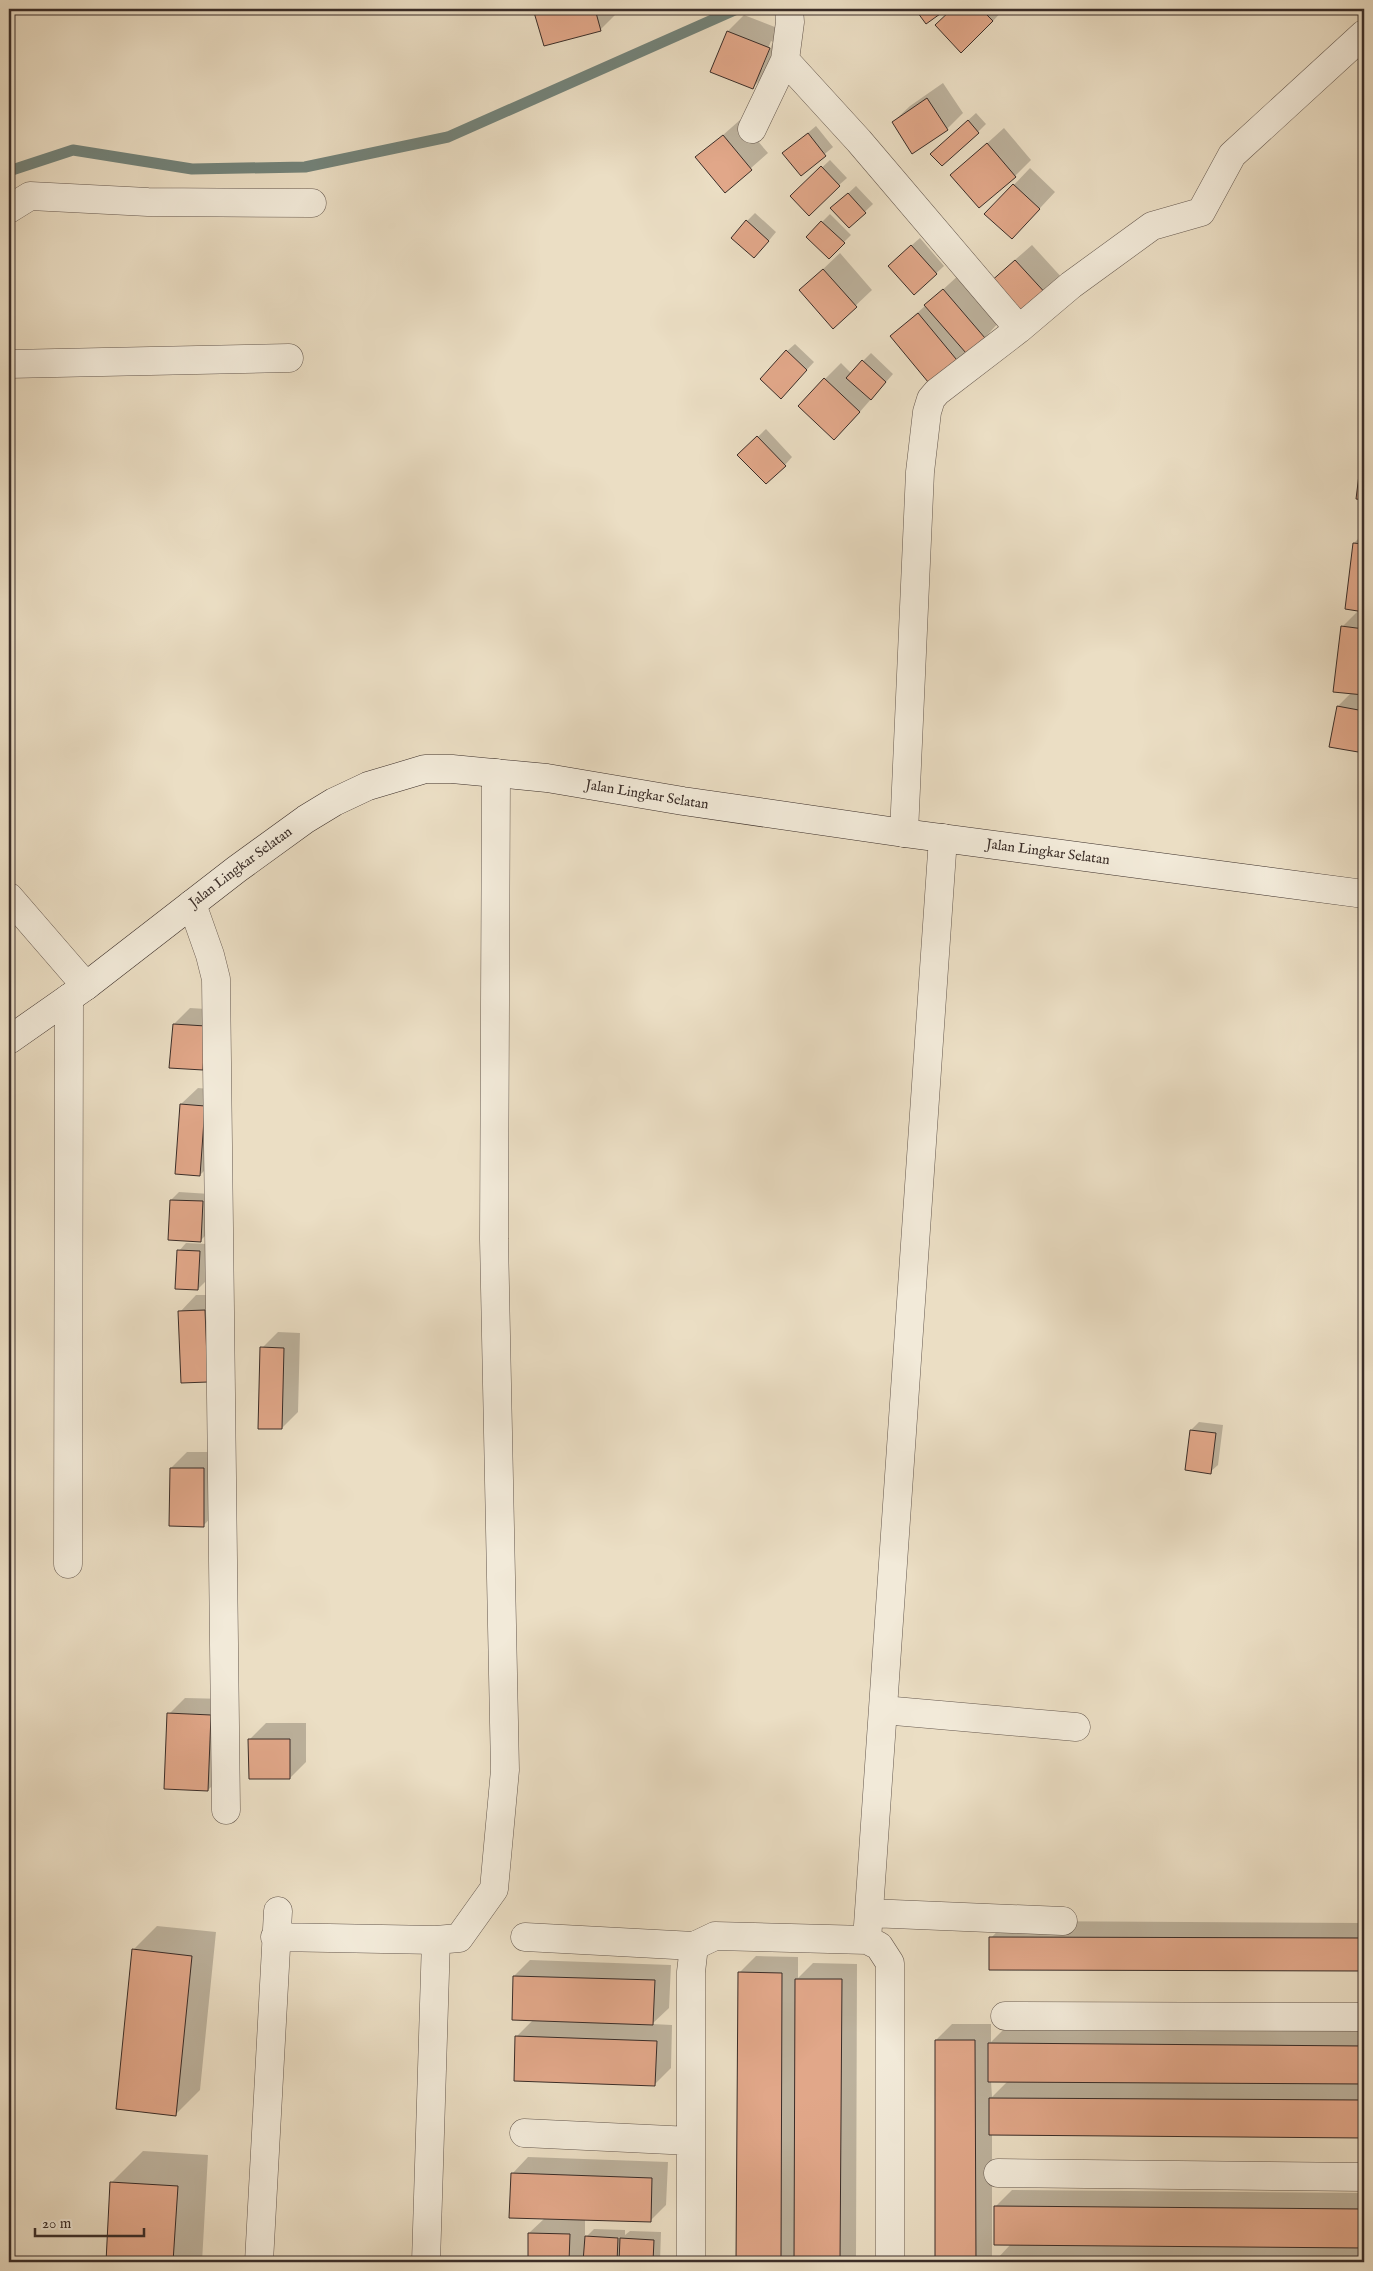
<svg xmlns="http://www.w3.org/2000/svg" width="1373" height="2271" viewBox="0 0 1373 2271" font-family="'IM FELL English',serif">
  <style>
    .shadow { fill: #0003; fill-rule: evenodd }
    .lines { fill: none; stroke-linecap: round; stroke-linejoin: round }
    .stream { stroke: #73837a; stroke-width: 11 }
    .building { fill: #e1a789; stroke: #3a2d28 }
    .street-casing { stroke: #66594f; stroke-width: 29 }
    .secondary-casing { stroke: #3a2d28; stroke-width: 29 }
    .street { stroke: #f2ead9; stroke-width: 28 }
    .secondary { stroke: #f2ead9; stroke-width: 28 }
    .labels { text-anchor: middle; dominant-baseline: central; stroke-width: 4.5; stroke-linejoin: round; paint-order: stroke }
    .street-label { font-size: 14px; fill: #3a2d28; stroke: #f2ead9 }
  </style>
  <rect width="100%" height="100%" fill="#ebdec4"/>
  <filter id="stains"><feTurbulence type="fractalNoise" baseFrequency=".004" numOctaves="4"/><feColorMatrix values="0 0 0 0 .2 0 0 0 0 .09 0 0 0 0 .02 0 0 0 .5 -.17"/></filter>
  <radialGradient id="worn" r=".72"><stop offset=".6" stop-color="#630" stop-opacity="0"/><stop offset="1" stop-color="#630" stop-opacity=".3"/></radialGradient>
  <path class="shadow" d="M534,9H615L616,14L600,30L545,45Z
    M953,9H1004L993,21L937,25Z
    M744,15L785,31L769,71L753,87L728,31ZM771,41L773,42L762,69H760Z
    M943,83L963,113L947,129L893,122L910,106Z
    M976,113L986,124L978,132L940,146Z
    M740,120L768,153L725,191L697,158Z
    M816,126L833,147L801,174L784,153Z
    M1004,128L1031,160L1015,176L952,175Z
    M830,160L847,178L839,185L800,188Z
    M1030,168L1055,192L1028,221L986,214Z
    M856,186L873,204L849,227L840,201Z
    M755,213L776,232L762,249L747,221Z
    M830,214L851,235L829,257L807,237Z
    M920,238L944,266L914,294L897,258Z
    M1032,245L1064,280L1048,296L1007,267Z
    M840,253L872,290L833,327L800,291Z
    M960,274L1000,321L961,364L892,336Z
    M795,344L814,362L789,389L787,351Z
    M871,353L893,374L851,422L825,379L841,363L851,373Z
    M766,429L792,457L785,465L739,455Z
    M1364,444V499L1358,498Z
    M1364,533V752L1331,746L1338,706L1351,693L1342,627L1359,610L1354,543Z
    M190,1008L222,1010L219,1052L203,1069L174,1024Z
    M198,1088L221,1090L216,1159L200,1175L181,1104Z
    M179,1192L210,1194L209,1232L201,1240L171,1200Z
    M186,1243L207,1244L206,1281L198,1289L179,1251Z
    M196,1295H221L207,1381L180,1312Z
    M278,1332L300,1333L298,1412L282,1428L262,1348Z
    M1199,1422L1223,1425L1218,1465L1210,1472L1191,1430Z
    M187,1452H220L219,1509L203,1526L171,1468Z
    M185,1698L227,1699L224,1774L208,1790L169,1714Z
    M266,1723H306V1762L290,1778L249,1740Z
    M1007,1921L1364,1923V1970L990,1969L991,1938Z
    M157,1926L216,1932L200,2090L176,2114L133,1950Z
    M756,1956L798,1957V1978L813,1963L857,1964L856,2262H738L739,1973Z
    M530,1960L671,1965L669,2008L652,2024L672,2025L671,2068L655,2084L516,2037L533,2020L514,1976Z
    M952,2024H991V2042L1005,2028L1364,2030V2137L992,2134V2262H937L936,2040ZM991,2081H1008L992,2097Z
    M143,2151L208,2155L202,2262H107L112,2182Z
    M528,2157L668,2162L666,2205L650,2221L585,2219V2238L594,2229L625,2230V2235L630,2231L661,2232L660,2262H529V2233L545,2218L512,2174Z
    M1012,2190L1364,2193V2262H996V2260L1011,2244L996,2206Z
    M9,2259L68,2262H9Z"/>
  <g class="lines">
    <path class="stream" d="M9,171L73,150L192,169L305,167L448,137L737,9"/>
  </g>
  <path class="building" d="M533,9H595L601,31L544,46Z
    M915,9H947L926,24Z
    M952,9H981L993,21L961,53L935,25Z
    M727,31L770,48L753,89L710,72Z
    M927,98L948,130L912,154L892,122Z
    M968,120L979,133L942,166L930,154Z
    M808,133L826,156L801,176L782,153Z
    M723,135L752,170L725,193L695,157Z
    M987,143L1016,177L979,208L950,175Z
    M821,166L840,186L809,216L790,196Z
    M1013,184L1040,209L1012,239L984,214Z
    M848,193L866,213L849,228L830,208Z
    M746,220L769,241L754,258L731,238Z
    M821,221L845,243L829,259L806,237Z
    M911,245L937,274L914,295L888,266Z
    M1015,260L1049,297L1023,320L989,283Z
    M823,269L857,307L833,329L799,290Z
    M943,289L985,338L966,353L924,305Z
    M918,313L961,365L933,388L890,336Z
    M786,350L807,370L781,399L760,379Z
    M862,360L886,382L871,400L846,378Z
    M824,378L860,412L834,440L798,406Z
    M1364,434V500L1356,499Z
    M757,436L786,466L766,484L737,455Z
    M1353,543L1364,544V612L1345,609Z
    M1341,626L1364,629V695L1333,692Z
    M1337,706L1364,711V753L1329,747Z
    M173,1024L206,1026L203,1070L169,1068Z
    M180,1104L205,1106L200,1176L175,1174Z
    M170,1200L203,1201L201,1242L168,1240Z
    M177,1250L200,1251L198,1290L175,1289Z
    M205,1310L208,1382L181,1383L178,1311Z
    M260,1347L284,1348L282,1429H258Z
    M1190,1430L1216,1433L1211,1474L1185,1470Z
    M170,1468H204V1527L169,1526Z
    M167,1713L211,1715L208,1791L164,1789Z
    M248,1739H290V1779H249Z
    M989,1937L1364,1938V1971L989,1970Z
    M132,1949L192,1956L176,2116L116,2109Z
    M738,1972L782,1973L781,2262H736Z
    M513,1976L655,1980L653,2025L512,2020Z
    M795,1979H842L840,2262H794Z
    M515,2036L657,2041L655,2086L514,2081Z
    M935,2040H975L976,2262H935Z
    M988,2043L1364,2046V2084L988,2082Z
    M989,2098L1364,2100V2138L989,2135Z
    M511,2173L652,2178L651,2222L509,2218Z
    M110,2182L178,2186L173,2262H106Z
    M994,2206L1364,2209V2248L994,2245Z
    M528,2233L570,2234L569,2262H528Z
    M585,2236L618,2238L617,2262H583Z
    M620,2238L654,2240L653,2262H619Z
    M994,2259L1364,2262H994Z"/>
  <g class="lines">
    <defs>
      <path id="street" d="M789,9L790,22L785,60L859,141L1019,329
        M752,129L785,60
        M9,209L30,196L148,202L312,203
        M9,364L289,358
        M904,833L920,472L927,412L931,399L937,392L1019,329L1071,285L1152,226L1201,212L1232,155L1364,34
        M9,897L86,986
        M192,904L210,955L216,979L226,1810
        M68,1564L69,998
        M883,1710L1076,1727
        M869,1913L1063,1921
        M275,1937L436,1940L459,1938L494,1889L505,1770L494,1239L496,773
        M525,1937L694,1946
        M867,1940L943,838
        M1005,2016L1364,2017
        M524,2133L691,2141
        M998,2173L1364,2177
        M259,2262L278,1911
        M426,2262L436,1940
        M691,2262V1972L694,1946L715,1936L867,1940L879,1946L890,1963V2262"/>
      <g id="secondary">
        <path id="s1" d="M9,1040L86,986L237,869L306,819L334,802L368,786L425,769H452L547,778L683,801L904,833L1364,894"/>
      </g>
    </defs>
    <use href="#street" class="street-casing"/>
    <use href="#secondary" class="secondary-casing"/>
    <use href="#street" class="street"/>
    <use href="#secondary" class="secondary"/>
  </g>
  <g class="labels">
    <g class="street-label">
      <text stroke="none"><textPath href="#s1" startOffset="724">Jalan Lingkar Selatan</textPath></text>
      <text stroke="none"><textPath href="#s1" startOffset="1129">Jalan Lingkar Selatan</textPath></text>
      <text stroke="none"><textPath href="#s1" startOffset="289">Jalan Lingkar Selatan</textPath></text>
    </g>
  </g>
  <rect width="1373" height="2271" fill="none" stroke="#ebdec4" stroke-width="30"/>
  <rect x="10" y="10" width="1353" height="2251" fill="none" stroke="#3a2d28" stroke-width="2.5"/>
  <rect x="15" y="15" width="1343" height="2241" fill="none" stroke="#3a2d28"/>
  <path d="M35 2228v8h109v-8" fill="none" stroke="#3a2d28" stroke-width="2.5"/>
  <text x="42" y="2228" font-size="15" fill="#3a2d28" stroke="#f2ead9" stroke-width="4" paint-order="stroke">20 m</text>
  <rect width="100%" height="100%" filter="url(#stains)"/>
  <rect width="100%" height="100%" fill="url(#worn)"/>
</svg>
